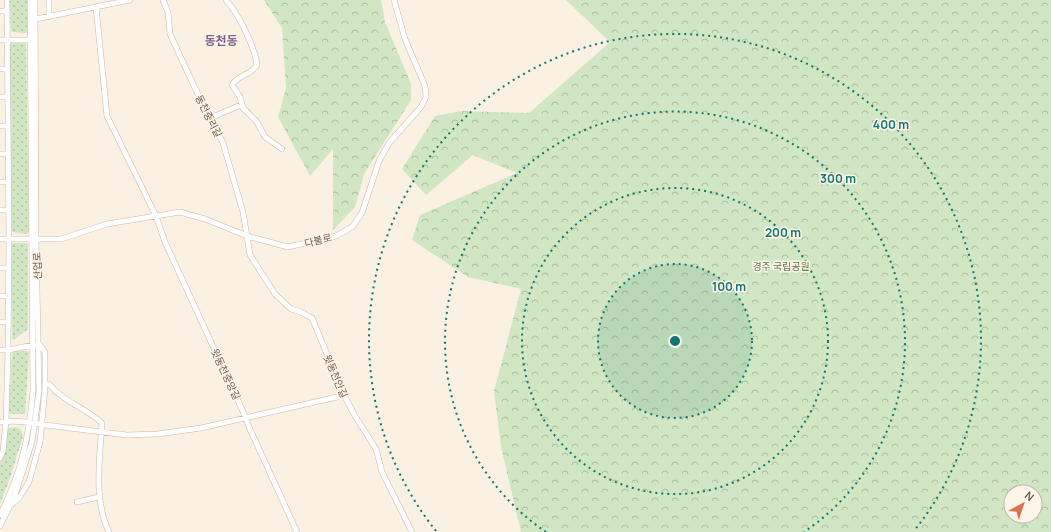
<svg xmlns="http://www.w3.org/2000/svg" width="1051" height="532" viewBox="0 0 1051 532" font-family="Manrope,'Noto Sans KR',sans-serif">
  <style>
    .grass { fill: url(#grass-dots) }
    .forest { fill: url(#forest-crowns); fill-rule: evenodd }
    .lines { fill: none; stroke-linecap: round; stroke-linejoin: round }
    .minor-casing { stroke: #cab9aa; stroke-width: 6 }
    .minor { stroke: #fff; stroke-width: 5 }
    .ring { fill: none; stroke: #0f766e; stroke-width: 2; stroke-dasharray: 2 4 }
    .labels { text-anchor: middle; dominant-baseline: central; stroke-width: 3; stroke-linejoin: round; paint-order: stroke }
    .street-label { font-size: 10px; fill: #70584b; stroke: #fef5e9 }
    .park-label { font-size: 10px; fill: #567a47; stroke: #fef5e9 }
    .quarter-label { font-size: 12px; font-weight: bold; fill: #7e638c; stroke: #fef5e9 }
    .centre { fill: #0f766e; stroke: #fef5e9; stroke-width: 2 }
    .ring-label { font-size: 12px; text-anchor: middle; font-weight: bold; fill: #0f766e; stroke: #fef5e9; stroke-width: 3; stroke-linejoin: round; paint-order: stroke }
  </style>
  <defs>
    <pattern id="grass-dots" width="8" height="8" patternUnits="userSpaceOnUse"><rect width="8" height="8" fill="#d1e6c3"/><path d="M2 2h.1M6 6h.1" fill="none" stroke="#aebda0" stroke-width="1.8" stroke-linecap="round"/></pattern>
    <pattern id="forest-crowns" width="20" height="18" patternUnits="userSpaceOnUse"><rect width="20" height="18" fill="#d1e6c3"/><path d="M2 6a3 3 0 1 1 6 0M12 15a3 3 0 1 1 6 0" fill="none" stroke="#aebda0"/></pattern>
  </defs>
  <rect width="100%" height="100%" fill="#faf1e3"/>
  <path class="grass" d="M10,0H27L28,32L25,33L12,32L11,30Z
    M12,42L25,43L26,44L29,232L26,234L13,232L11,230L9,45Z
    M14,243H26L28,244V329L14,340L12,338L11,245Z
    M15,350L28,351L29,353L25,414H10L9,412L12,353Z
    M16,427L21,430L23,436L10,478L0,504V464L8,428Z"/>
  <path class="forest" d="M264,0H381L385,22L411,84V100L364,174L355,207L333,230V149L310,176L278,117L286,88L282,28Z
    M566,0H1051V532H521L501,447L494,391L521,289L468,277L412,240L420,215L517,173L473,155L426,195L402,169L435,116L461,111L529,113L610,42ZM1011,492H1035V516H1011Z"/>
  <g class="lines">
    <defs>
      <path id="minor" d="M49,0V17
        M163,0L168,12L170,34L194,86L223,143L243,212L250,255L275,294L291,309L301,312L312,318L345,397L355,416L376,449L382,472L412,532
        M226,0C238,13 255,47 257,65C252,75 237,75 232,85L240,97L243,108L257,122L265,137L282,149
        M96,7L107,116L156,216L165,242L246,418L249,427L297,532
        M0,11H7
        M36,19L130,0
        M0,40H33
        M0,69H7
        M0,97H8
        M210,118L241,105
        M0,126H7
        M0,154H8
        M0,182H8
        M0,210H8
        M0,239H61L107,224L180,212L205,219L247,236L288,247L336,236L352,227L362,213L379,161L389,143L421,107L426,97L425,86L405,39L394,0
        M0,268H8
        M0,296H9
        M0,322H8
        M0,350H8L39,344L45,352V388L40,442L29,482L19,498L12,504
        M45,384H49C64,403 85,407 102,423C100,458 93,499 109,532
        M0,422C14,420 31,422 45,425L127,435L158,434L201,428L337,397L344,394
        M0,458L3,451L6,421L8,350L9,239L7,0
        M77,502L99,497
        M0,515C21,474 29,437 33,391L30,0
        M0,526L15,495L32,442L39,391L36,238L35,0"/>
    </defs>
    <use href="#minor" class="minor-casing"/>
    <use href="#minor" class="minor"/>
  </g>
  <circle cx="675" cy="341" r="77" fill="#0f766e" fill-opacity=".12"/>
  <g class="ring">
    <circle cx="675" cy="341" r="77"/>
    <circle cx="675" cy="341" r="153"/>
    <path d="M546 532A230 230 0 1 1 804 532"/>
    <path d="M436 531A306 306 0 1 1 914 531"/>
  </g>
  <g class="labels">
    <g class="street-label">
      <text transform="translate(209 116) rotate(63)">동천중리길</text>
      <text transform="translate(318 240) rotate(-14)">다불로</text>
      <text transform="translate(37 266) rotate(-92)">산업로</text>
      <text transform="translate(226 374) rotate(65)">윗동천중앙길</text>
      <text transform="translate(336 376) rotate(67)">윗동천안길</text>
    </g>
    <g class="park-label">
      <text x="781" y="266">경주 국립공원</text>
    </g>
    <g class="quarter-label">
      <text x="221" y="40">동천동</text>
    </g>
  </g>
  <circle cx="675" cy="341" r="6" class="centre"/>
  <g class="ring-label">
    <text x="891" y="129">400 m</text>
    <text x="838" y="183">300 m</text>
    <text x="783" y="237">200 m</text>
    <text x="729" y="291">100 m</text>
  </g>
  <g transform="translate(1023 504) rotate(40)"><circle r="19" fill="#fef5e9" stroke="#c5b6aa"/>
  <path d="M0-3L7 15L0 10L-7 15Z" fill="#dc7050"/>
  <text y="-6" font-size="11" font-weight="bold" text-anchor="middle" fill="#70584b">N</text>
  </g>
</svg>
